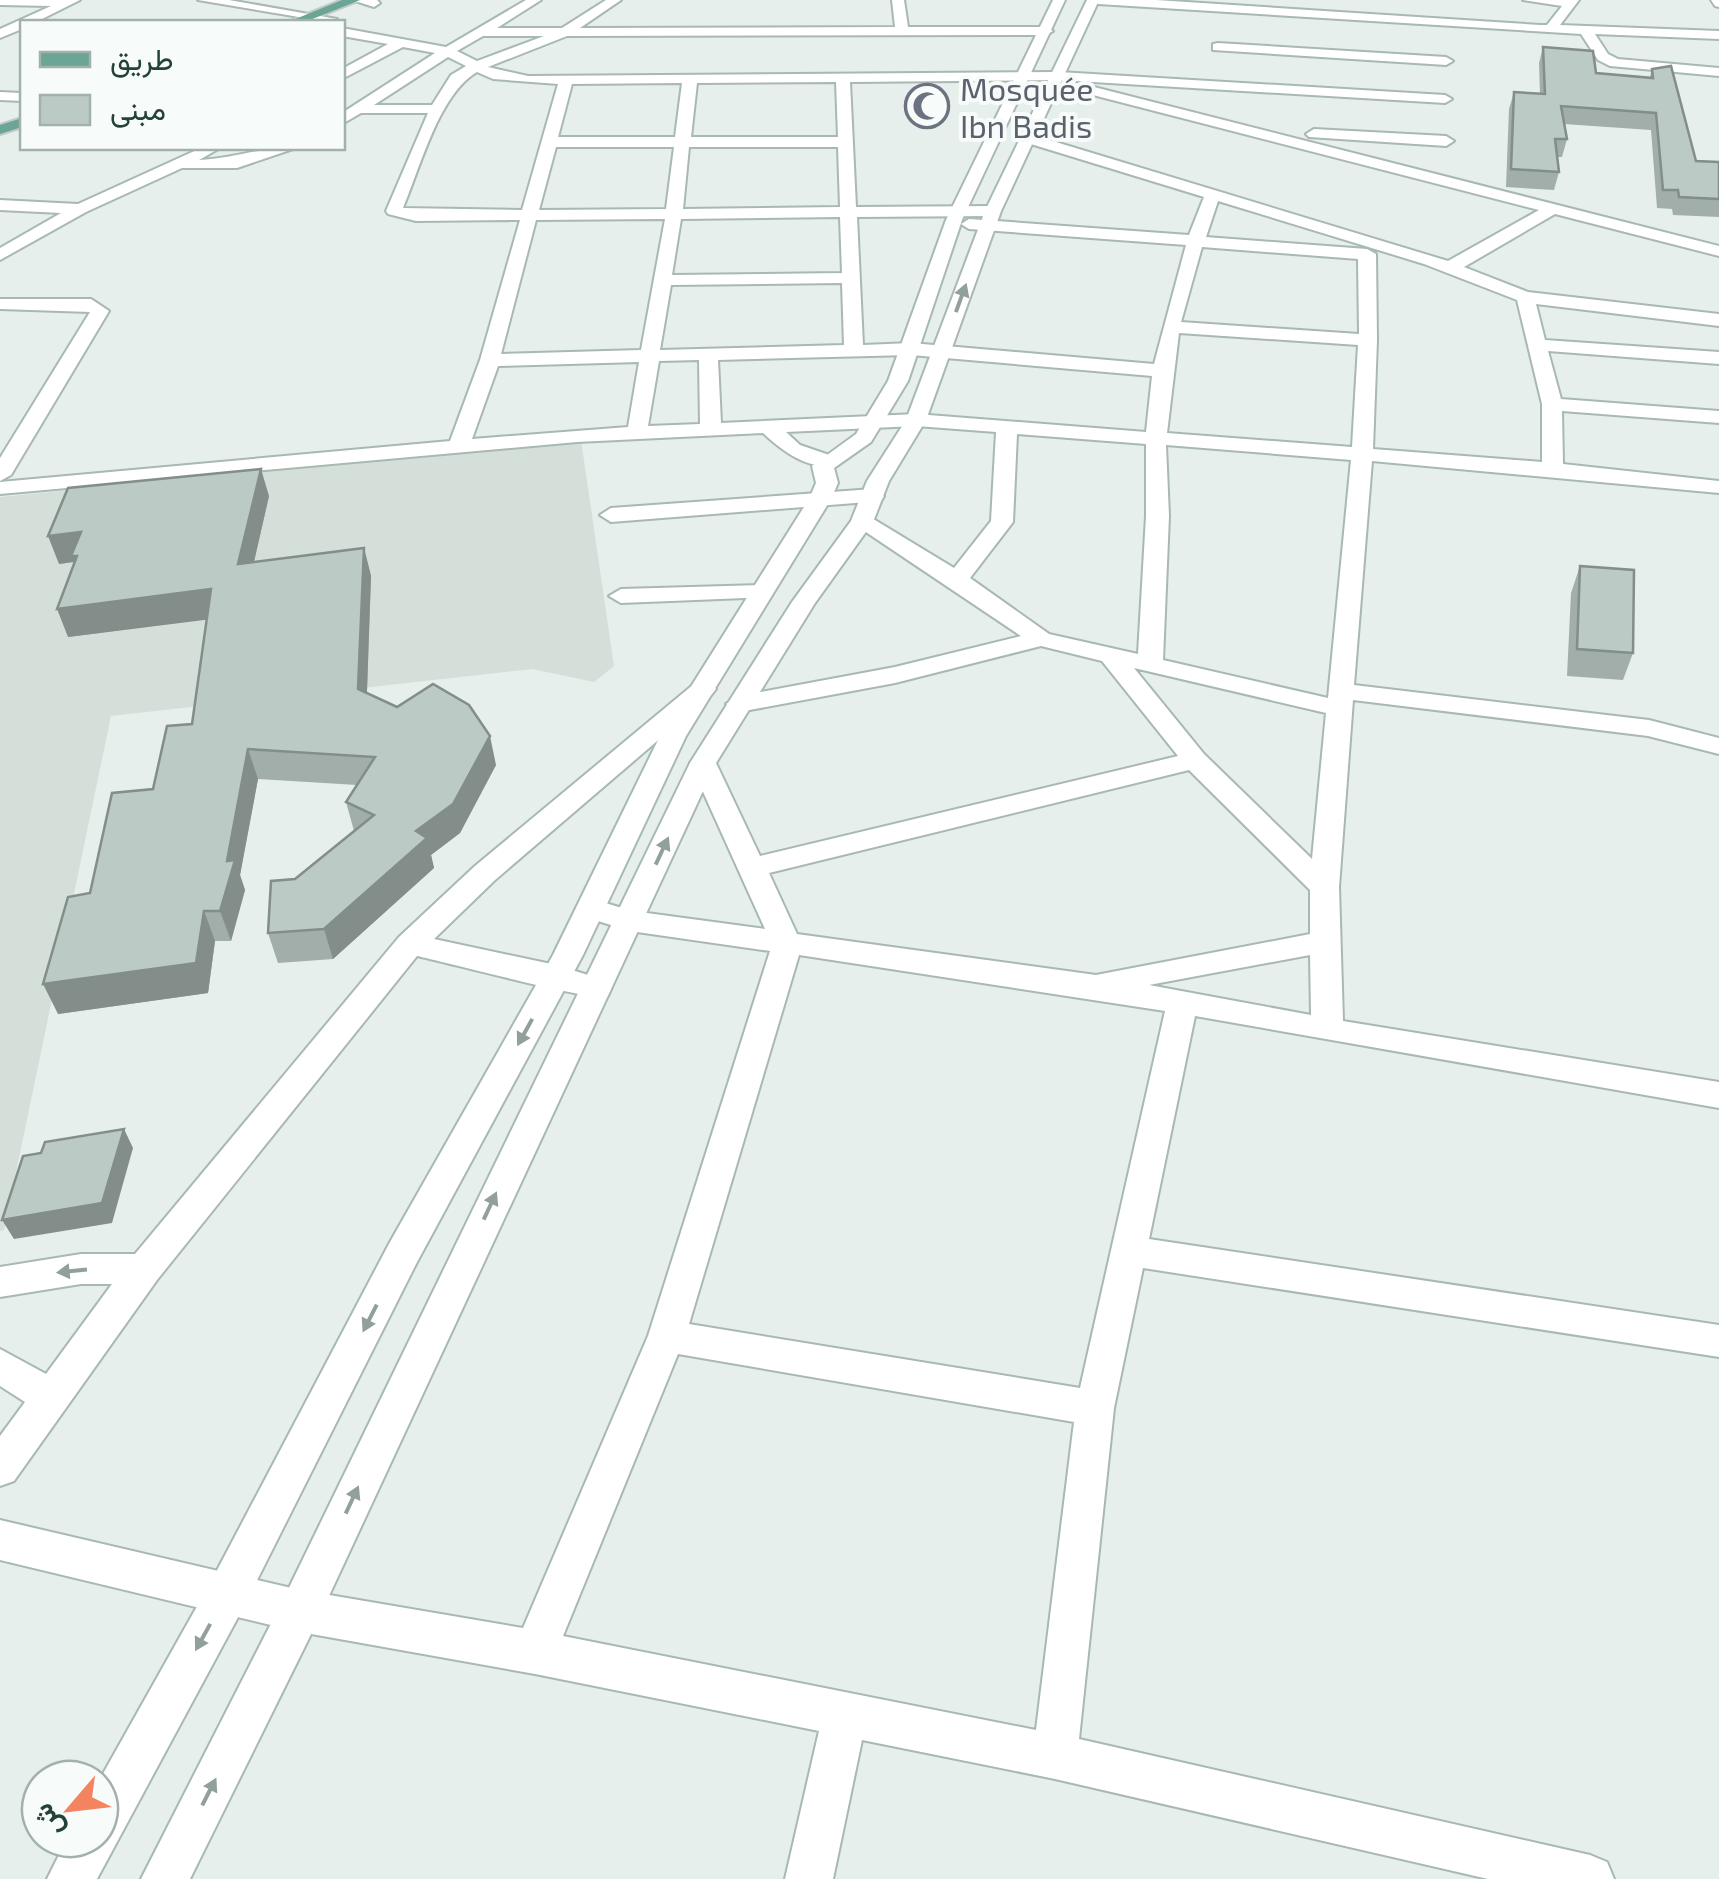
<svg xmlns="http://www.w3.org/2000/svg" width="1719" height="1879" viewBox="0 0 1719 1879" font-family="'Exo 2',Vazirmatn,sans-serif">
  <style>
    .built { fill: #d4dfda }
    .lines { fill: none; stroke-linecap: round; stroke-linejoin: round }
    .minor-casing { stroke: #a8b8b2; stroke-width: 4 }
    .tertiary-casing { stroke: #a8b8b2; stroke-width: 4 }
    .primary-casing { stroke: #c2cac8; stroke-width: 4 }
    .minor { fill: #fff; fill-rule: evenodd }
    .tertiary { fill: #fff; fill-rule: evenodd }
    .primary { fill: #6aa596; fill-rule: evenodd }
    .wall { fill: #a1aea9 }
    .shaded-wall { fill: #838d89 }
    .building { fill: #bbcac4; stroke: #838d89; stroke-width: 2.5 }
    .oneway { fill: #92a09c }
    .labels { text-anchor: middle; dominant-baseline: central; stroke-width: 8; stroke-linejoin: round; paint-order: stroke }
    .far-worship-label { font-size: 32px; fill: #5b616d; stroke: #f7fbf9; text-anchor: start }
  </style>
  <rect width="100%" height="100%" fill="#e6efeb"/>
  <path class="built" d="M581,440L614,666L594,682L532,669L111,716L4,1230L0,1231V497Z"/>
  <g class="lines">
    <defs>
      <path id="minor" d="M0,0H80L36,22H22V29L0,38V29L51,6L0,5Z
        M198,0H229L337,19L329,22Z
        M352,0H377L380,3L374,7Z
        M526,0H541L497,28H562L606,0H621L580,28L895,27L892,0H904L908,27H1046L1053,31L1046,35L567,36L488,67L528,76L1059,72L1445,95L1452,99L1445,103L1059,80L850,82L856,207L993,206L1001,211L993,216L857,217L863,345L911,343L1154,364L1186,245L969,229L961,224L969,219L1189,235L1204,197L1021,141V135L1026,133L1448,261L1539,210L1089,94L1087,91L1094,87L1719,246V256L1555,214L1464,267L1528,292L1719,314V326L1536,304L1545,340L1719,352V364L1548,351L1561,399L1719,411V423L1562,411L1563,464L1719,481V493L1372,461L1354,685L1649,720L1719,738V754L1648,736L1353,700L1339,887L1343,1021L1719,1082V1108L1195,1016L1149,1239L1719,1325V1357L1143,1268L1114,1408L1079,1739L1590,1855L1607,1862L1614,1879H1488L1055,1779L862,1740L833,1879H785L819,1731L535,1674L300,1632L0,1560V1520L300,1590L523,1628L648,1336L770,951L630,931L582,916L577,909L582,902L592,899L632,911L765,929L690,763L703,755L716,763L760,856L1178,756L1102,661L1041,646L895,683L739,712L726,704L739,696L895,667L1021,636L851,522L862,515L870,517L954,568L991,521L996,432L916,426L786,432L800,445L835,457L839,461L835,465C809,471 781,450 763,433L577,442L0,494V482L450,441L480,360L520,220L416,221L388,214L386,211L428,113H361L342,124V113L435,53L403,47L342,79V69L388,44L342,36V28L446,47ZM483,36H544L477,61L457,51ZM448,57L466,66L451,75L432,105H374ZM477,72L493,79L558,84L522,210L403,208C420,168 439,94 477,72ZM836,82L838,137H691L697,83ZM682,83L675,137H558L572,84ZM556,147H674L666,209L539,210ZM689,147H838L840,207L683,209ZM1218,201L1424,264L1517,300L1542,404V462L1373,449L1377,340L1376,254L1367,249L1206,237ZM840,217L842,273L672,275L681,219ZM665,219L641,350L501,354L536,220ZM1202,247L1358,259L1359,334L1181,322ZM842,283L844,345L660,350L671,285ZM1179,333L1358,345L1352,447L1167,433ZM911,355L1152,376L1146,432L916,414L721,423L718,360ZM699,360L700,424L648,426L659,361ZM639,362L628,427L472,439L498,366ZM1017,434L1146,444V516L1138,654L1049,634L970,578L1013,522ZM1166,445L1351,460L1328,698L1163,660L1169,516ZM1134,668L1326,713L1312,859L1204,754ZM1189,770L1310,890V934L1096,975L797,934L769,873ZM799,955L1165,1011L1080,1388L689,1324ZM1310,955L1311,1015L1149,985ZM678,1354L1074,1422L1036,1730L563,1636Z
        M1092,0H1156L1540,25H1547L1562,6L1523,0H1579L1560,25L1719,31V39L1595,34L1608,54L1618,59L1719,68V76L1610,66L1598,60L1581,34L1098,4Z
        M1711,0H1719V7L1715,6Z
        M1218,43L1446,57L1453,61L1446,65L1213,50V44Z
        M0,92L22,93V101L0,100Z
        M1314,129L1446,136L1454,141L1446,146L1309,137L1306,134Z
        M201,148H220L199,160C232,159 264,146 296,148L237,168H182L86,212L0,260V248L61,213L0,210V200L78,204Z
        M0,299H91L109,311L11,475L0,481V458L90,312L0,309Z
        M873,489L884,496L881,501L611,522L600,515L611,508Z
        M761,585L773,592L769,597L621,603L609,596L621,589Z
        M703,681L712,684L716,689L712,694L495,880L434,939L556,965L607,981L611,989L607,997C592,1001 445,962 417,956L157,1280L14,1481L0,1486V1436L25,1402L0,1386V1349L46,1374L112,1284H81L0,1297V1267L81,1254H135L399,937L475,866L694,684Z"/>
      <path id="tertiary" d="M1053,0H1065L962,220L908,381L871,442L834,468L838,483L831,499L686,736L583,955L416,1264L243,1608L97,1879H47L67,1839H100V1779L213,1578L390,1242L553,955L660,736L809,499L816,483L812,466L856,434L888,381L946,220Z
        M1087,0H1099L1001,211L926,420L889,481L873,522L815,603L716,763L315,1626L190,1879H141L285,1596L690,763L792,602L851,521L867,481L906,420L985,211Z"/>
      <path id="primary" d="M342,0H360L305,22H288Z
        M22,118V127L0,134V125Z"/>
    </defs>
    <use href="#minor" class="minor-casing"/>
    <use href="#tertiary" class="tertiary-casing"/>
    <use href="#primary" class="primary-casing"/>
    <use href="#minor" class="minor"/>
    <use href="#tertiary" class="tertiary"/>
    <use href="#primary" class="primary"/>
  </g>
  <path class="wall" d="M1543,47L1596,73L1650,77L1652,69L1696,161L1719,162V217L1673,215L1672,209L1657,208L1651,130L1564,124L1567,139L1562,157H1557L1559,172L1554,190L1506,187L1509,109L1514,92L1540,94L1539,63Z
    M269,496L254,562L364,548L371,576L367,693L496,765L460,833L431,855L434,868L333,959L278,963L268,933L295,879L354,831L346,802L357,785L258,779L240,875L245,890L231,941H215L208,993L58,1014L90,893L192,724L207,619L68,637L74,565L73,562L59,564Z
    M1580,566L1633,653L1623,680L1567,676L1571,593Z"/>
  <path class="shaded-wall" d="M261,469L269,496L247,592L238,564Z
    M81,532V585L73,562L59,564L48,536Z
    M364,548L371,576L366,718L358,689Z
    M211,589L220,618L68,637L57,609Z
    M490,736L496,765L460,833L431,855L434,868L333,959L324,929L416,831Z
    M248,749L258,779L240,875L245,890L231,941L220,911L227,861Z
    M204,911L215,941L208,993L58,1014L43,984Z
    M124,1129L133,1148L112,1223L14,1239L2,1220Z"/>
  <path class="building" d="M1543,47L1593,51L1596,73L1653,78L1652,69L1671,66L1696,161L1719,162V199L1679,197L1678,190H1663L1656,113L1561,106L1567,139H1555L1559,172L1511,169L1514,92L1545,94Z
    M261,469L238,564L364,548L358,689L397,707L433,684L469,705L490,736L453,804L416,831L427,838L324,929L268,933L271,881L295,879L374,815L346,802L375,757L248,749L227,861L235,860L220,911H204L196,963L43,984L68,897L90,893L112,793L153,789L167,726L192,724L211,589L57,609L77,556H71L81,532L48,536L68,488Z
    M1580,566L1634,570L1633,653L1577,649Z
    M124,1129L102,1203L2,1220L23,1156L41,1153L45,1142Z"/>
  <defs><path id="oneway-solid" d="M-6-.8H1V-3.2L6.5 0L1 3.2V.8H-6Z" transform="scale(2.5)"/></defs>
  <g class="oneway">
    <use href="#oneway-solid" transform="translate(961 298) rotate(-70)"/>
    <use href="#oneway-solid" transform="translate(662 851) rotate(-65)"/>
    <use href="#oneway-solid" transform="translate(525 1032) rotate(119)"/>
    <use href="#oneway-solid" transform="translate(490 1206) rotate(-65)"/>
    <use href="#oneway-solid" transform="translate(72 1271) rotate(174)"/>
    <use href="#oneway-solid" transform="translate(370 1318) rotate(117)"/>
    <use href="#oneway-solid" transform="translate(352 1500) rotate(-65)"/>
    <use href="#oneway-solid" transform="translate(203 1637) rotate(119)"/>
    <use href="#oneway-solid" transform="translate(209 1792) rotate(-63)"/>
  </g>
  <defs>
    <symbol id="mosque-ring" viewBox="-11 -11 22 22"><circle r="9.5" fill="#f7fbf9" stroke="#6b7280" stroke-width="1.5"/><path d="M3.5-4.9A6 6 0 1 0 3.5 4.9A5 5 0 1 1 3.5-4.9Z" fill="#6b7280"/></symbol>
  </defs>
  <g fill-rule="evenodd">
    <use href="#mosque-ring" x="902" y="81" width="50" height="50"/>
  </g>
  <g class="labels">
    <g class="far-worship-label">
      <text x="960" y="88">Mosquée<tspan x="960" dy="37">Ibn Badis</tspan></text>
    </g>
  </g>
  <rect x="20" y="20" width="325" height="130" fill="#f7fbf9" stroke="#a3b1ad" stroke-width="2.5"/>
  <rect x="40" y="52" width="50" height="15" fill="#6aa596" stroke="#a3b1ad" stroke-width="2.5"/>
  <text x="110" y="70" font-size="30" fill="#24423a">طريق</text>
  <rect x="40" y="95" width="50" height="30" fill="#bbcac4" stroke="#a3b1ad" stroke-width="2.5"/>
  <text x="110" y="120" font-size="30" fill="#24423a">مبنى</text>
  <g transform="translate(70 1809) rotate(242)"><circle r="48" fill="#f7fbf9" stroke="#a3b1ad" stroke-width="2.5"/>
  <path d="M0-8L18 38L0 25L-18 38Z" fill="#f4845f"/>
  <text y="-15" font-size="28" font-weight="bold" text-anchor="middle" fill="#24423a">ش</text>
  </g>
</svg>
